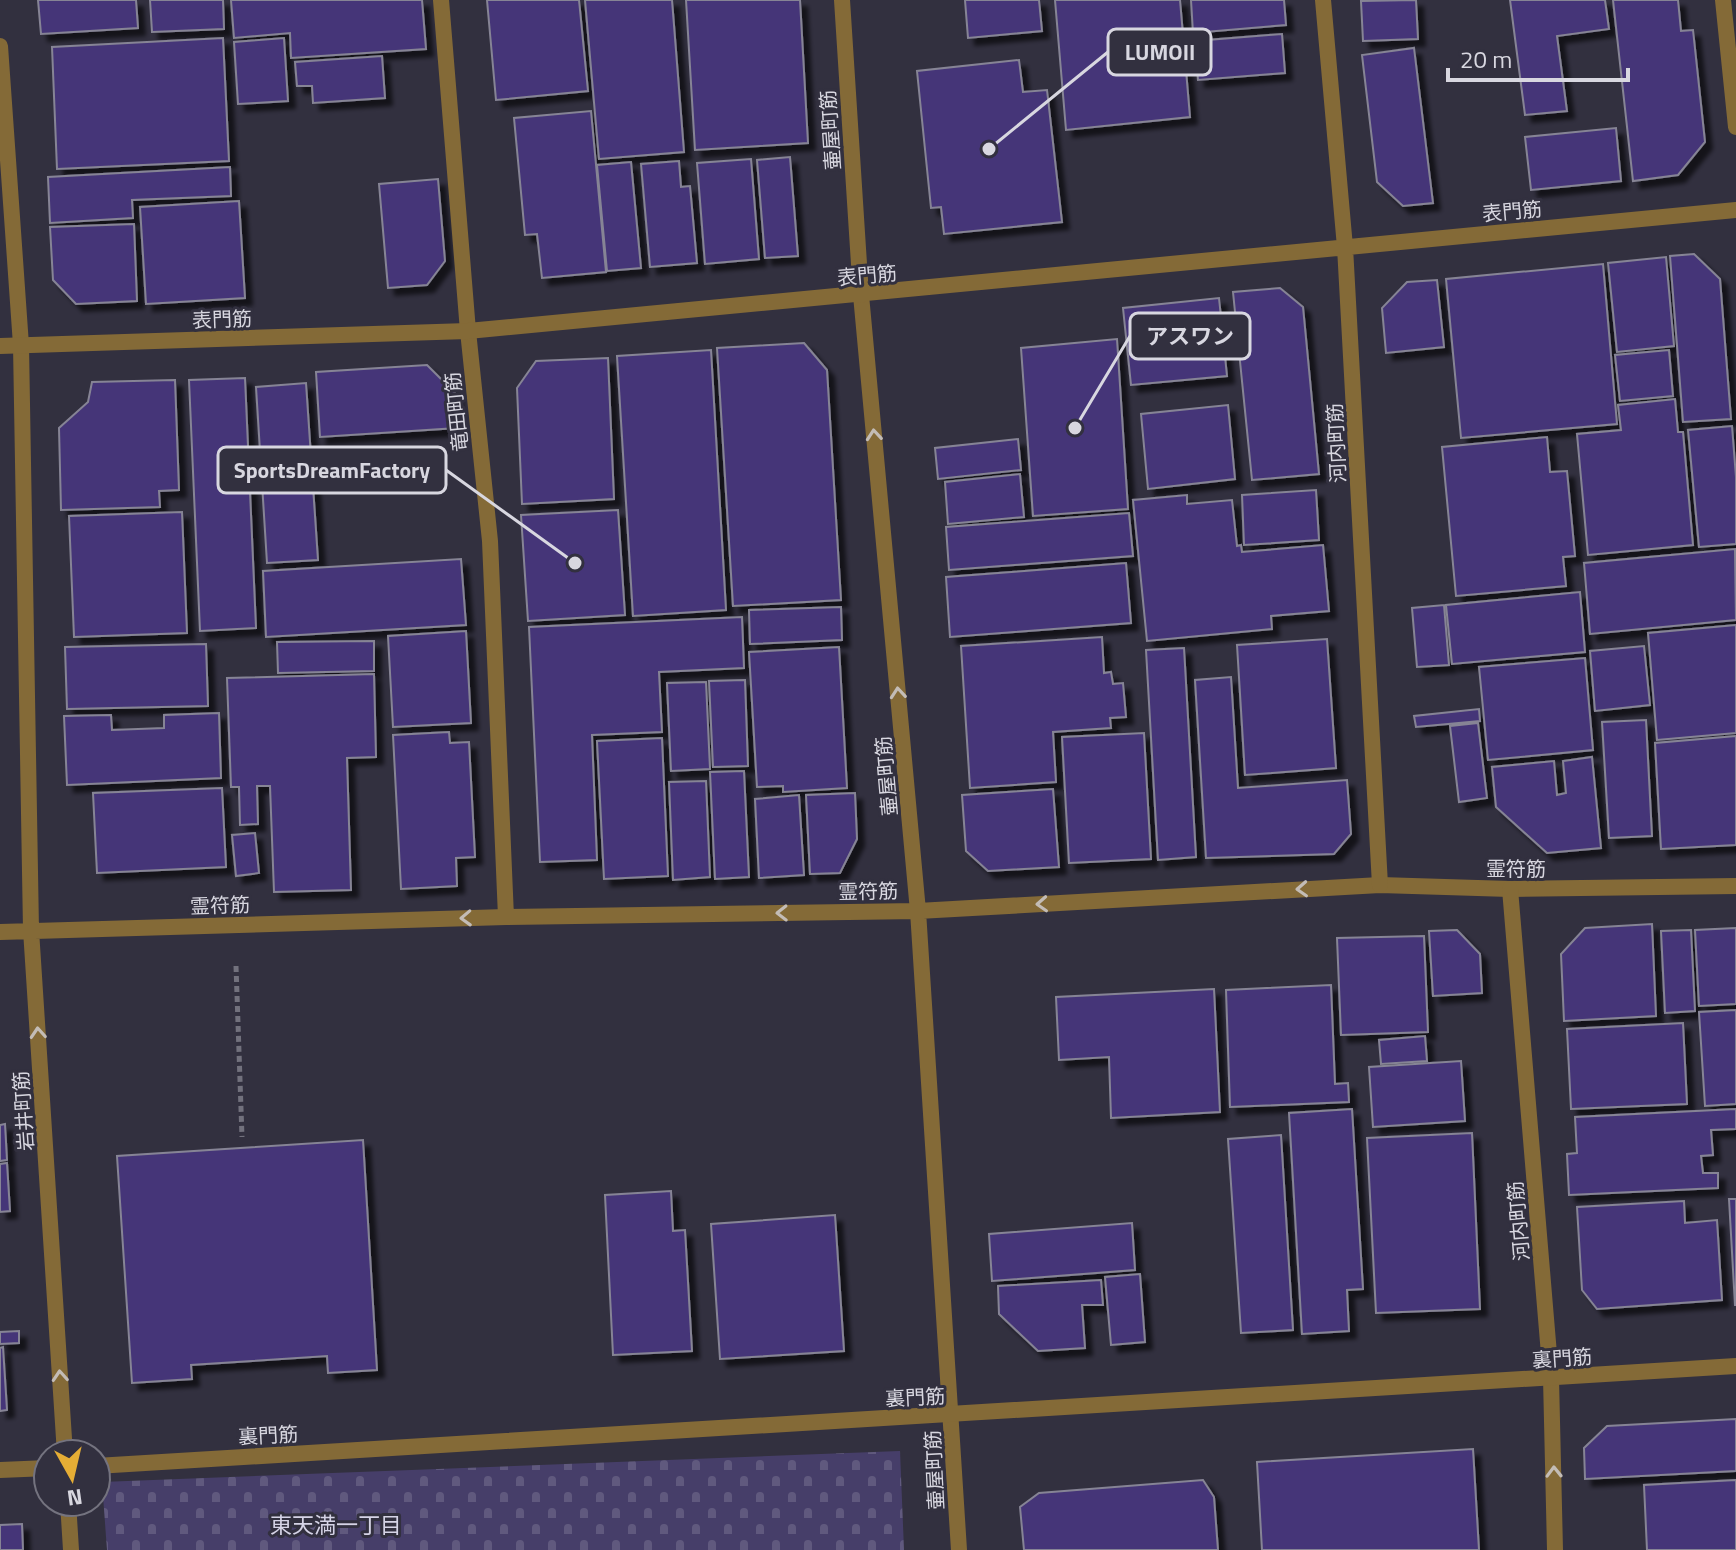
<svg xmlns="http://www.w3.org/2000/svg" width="1736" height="1550" viewBox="0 0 1736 1550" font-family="'Titillium Web','Noto Sans JP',sans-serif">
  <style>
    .cemetery { fill: url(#cemetery-stones) }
    .building { fill: #453578; stroke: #868495; stroke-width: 2; filter: url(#shadow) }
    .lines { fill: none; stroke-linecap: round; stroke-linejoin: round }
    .path { stroke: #72717d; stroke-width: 5; stroke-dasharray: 6 4; stroke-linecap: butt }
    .service { stroke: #846a37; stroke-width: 16 }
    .minor { stroke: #846a37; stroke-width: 16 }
    .tertiary { stroke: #846a37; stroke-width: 16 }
    .oneway { stroke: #c3bcb6 }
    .labels { text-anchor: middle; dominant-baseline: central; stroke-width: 6; stroke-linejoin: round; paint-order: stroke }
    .street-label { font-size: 20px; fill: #d8d7e0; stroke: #32303f }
    .neighbourhood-label { font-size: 22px; fill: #d5d3e6; stroke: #32303f }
    .leader { fill: none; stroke: #d8d7e0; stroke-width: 3 }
    .callout-dot { fill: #d8d7e0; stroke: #32303f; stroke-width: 3 }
    .callout { fill: #32303f; stroke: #d8d7e0; stroke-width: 3 }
    .callout-label { font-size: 22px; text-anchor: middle; font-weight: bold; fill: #d8d7e0 }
  </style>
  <defs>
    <pattern id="cemetery-stones" width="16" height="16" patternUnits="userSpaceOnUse" patternTransform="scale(2)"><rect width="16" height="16" fill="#463e69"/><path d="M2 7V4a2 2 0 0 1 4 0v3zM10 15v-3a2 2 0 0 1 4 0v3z" fill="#60597e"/></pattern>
    <filter id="shadow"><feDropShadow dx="7" dy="7" stdDeviation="2" flood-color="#0009"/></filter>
  </defs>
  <rect width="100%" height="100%" fill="#32303f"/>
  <path class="cemetery" d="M900,1451L904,1550H107L102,1482Z"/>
  <path class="building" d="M38,0H136L138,28L41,34Z
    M150,0H223L224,29L152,32Z
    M231,0H422L426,49L291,58L290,33L234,38Z
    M487,0H579L588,91L496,100Z
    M585,0H672L684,152L599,159Z
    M686,0H800L808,143L695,150Z
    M965,0H1039L1042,31L968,38Z
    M1055,0H1180L1190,117L1066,130Z
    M1191,0H1284L1286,25L1193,33Z
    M1416,0L1418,39L1363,41L1361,1Z
    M1510,0H1605L1609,29L1557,36L1567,111L1525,115Z
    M1613,0H1678L1681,31L1693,30L1705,142L1678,175L1633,181Z
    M1282,34L1285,73L1198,80L1195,41Z
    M223,38L229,161L57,169L52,47Z
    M284,38L288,101L238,104L234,42Z
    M1414,48L1433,203L1403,206L1377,182L1362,55Z
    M382,56L385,98L313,103L312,86H297L295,62Z
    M1019,60L1023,92L1047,90L1062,222L944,234L941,207L931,208L917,71Z
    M591,111L606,272L542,278L537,234L525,235L514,118Z
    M1616,128L1621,181L1531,190L1525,137Z
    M790,157L798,256L765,258L757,160Z
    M751,159L759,259L705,264L697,163Z
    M679,161L681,187L690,186L697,263L650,267L641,164Z
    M631,162L641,268L607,271L597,165Z
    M230,167L231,196L132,200L133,218L50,223L48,177Z
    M438,179L445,261L427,285L388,288L379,184Z
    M239,201L245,298L146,304L140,207Z
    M134,224L137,301L76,304L53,280L50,227Z
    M1694,254L1720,279L1731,419L1683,422L1670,256Z
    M1666,257L1674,346L1617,352L1608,263Z
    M1603,264L1617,424L1461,438L1446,279Z
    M1437,280L1444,347L1386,353L1382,308L1407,282Z
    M1280,288L1303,307L1319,474L1252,480L1233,292Z
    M1219,298L1227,376L1131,385L1123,308Z
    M1117,339L1128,509L1033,516L1021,348Z
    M804,343L827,370L841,600L733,606L717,348Z
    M711,350L726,610L633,616L617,356Z
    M1669,350L1673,396L1620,401L1615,355Z
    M608,358L614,499L522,504L517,388L536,361Z
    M427,365L455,393L457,428L320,437L316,372Z
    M245,378L256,628L200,631L189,380Z
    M175,380L179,490L159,491L160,507L61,510L59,428L88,402L92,382Z
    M306,383L318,560L267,563L256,387Z
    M1675,399L1678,432H1683L1693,545L1588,555L1577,434L1621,430L1618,405Z
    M1228,405L1235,479L1148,489L1141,414Z
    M1732,426L1736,477V544L1699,547L1688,430Z
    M1547,437L1550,472L1567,471L1575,556L1563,557L1566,586L1456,596L1442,447Z
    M1018,439L1021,470L938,479L935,448Z
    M1020,474L1024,517L948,524L945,482Z
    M1316,490L1319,540L1244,545L1242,495Z
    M1187,495V504L1232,500L1237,546L1241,545L1242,552L1323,545L1329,611L1271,616L1272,629L1147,641L1133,500Z
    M618,510L625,615L528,621L521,515Z
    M182,512L187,633L74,637L69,516Z
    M1129,513L1133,556L949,570L946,527Z
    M1735,549L1736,620L1590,634L1584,563Z
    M461,559L466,625L266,637L263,571Z
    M1126,563L1131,623L950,637L946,577Z
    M1580,592L1585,652L1452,664L1446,605Z
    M1444,605L1449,665L1417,667L1412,608Z
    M841,607L842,640L750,644L749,610Z
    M742,617L744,668L659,672L662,732L592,735L597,860L540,862L529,627Z
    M1736,625V733L1657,740L1648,633Z
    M466,631L471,723L393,727L388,636Z
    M1102,637L1104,673L1111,672L1113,684L1123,683L1126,717L1110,718L1111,728L1053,732L1056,782L970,788L961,646Z
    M1327,639L1336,768L1245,775L1237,645Z
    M374,641V671L278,673L277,642Z
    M206,644L208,706L67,709L65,647Z
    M1644,646L1650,705L1595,711L1590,651Z
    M839,647L847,788L783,792V786L757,787L749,652Z
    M1184,648L1196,857L1158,860L1146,650Z
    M1585,658L1593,750L1488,760L1479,667Z
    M374,674L376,757L347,758L351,890L274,892L270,786H257L258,824L240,825L239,787H231L227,678Z
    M1231,677L1238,788L1347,780L1351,834L1334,854L1206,858L1195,680Z
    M745,680L748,766L713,767L709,681Z
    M706,682L710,769L671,771L667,683Z
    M1479,709L1480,721L1416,727L1414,716Z
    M219,713L221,778L67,785L64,716L111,715L112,730L164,728V715Z
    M1646,720L1652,836L1609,838L1602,722Z
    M1478,723L1487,798L1459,802L1450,726Z
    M449,732L450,743L469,742L475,857L456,858L457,886L401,889L393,735Z
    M1144,733L1151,859L1069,863L1062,737Z
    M1736,736V845L1661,849L1655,743Z
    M662,738L668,876L604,879L597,741Z
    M1592,757L1601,848L1547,853L1496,807L1492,767L1554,761L1557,795L1566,793L1563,761Z
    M744,771L749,877L715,879L710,772Z
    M706,781L710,877L673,880L669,782Z
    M222,788L226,867L97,873L93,793Z
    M1053,789L1059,867L988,871L966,851L962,795Z
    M855,793L857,839L840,873L810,874L806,795Z
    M799,795L804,875L759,878L755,799Z
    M255,833L259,873L236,876L232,835Z
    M1652,924L1656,1016L1564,1021L1561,954L1585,928Z
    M1736,928V1004L1699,1006L1695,930Z
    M1457,930L1480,954L1482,993L1433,996L1429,931Z
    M1691,930L1695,1011L1665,1013L1661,931Z
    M1424,936L1428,1032L1341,1035L1337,938Z
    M1331,985L1335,1084L1348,1083L1349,1102L1230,1107L1226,990Z
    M1214,989L1220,1112L1111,1118L1109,1057L1059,1060L1056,997Z
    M1736,1010V1104L1705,1106L1699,1012Z
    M1683,1023L1687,1104L1571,1109L1567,1029Z
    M1425,1036L1427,1061L1381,1064L1379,1040Z
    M1461,1061L1465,1121L1373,1127L1369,1067Z
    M1352,1109L1363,1289L1347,1290L1349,1331L1302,1334L1289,1113Z
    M1736,1109V1129L1711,1130L1713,1155L1701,1156L1703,1173H1718V1188L1569,1195L1567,1154L1577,1153L1575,1117Z
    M5,1124L7,1160L0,1161V1125Z
    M1472,1133L1480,1309L1376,1313L1367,1138Z
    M1281,1135L1293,1330L1241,1333L1228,1139Z
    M363,1140L377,1370L328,1373L327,1356L191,1365L192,1379L132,1383L117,1156Z
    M7,1163L10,1211L0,1212V1164Z
    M671,1191L673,1231L685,1230L692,1351L613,1355L605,1195Z
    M1729,1199H1736V1305H1735Z
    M1684,1201L1685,1223L1717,1220L1722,1300L1597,1309L1582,1290L1577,1207Z
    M835,1215L844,1351L720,1359L711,1224Z
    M1132,1223L1135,1270L992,1281L989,1234Z
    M1140,1274L1145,1342L1111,1345L1105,1277Z
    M1101,1280L1103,1305H1082L1085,1348L1038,1351L999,1314L998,1286Z
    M19,1331V1343L0,1344V1332Z
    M3,1347L7,1410L0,1411V1348Z
    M1736,1419V1471L1585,1479L1584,1448L1607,1426Z
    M1473,1449L1479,1550H1262L1257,1462Z
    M1203,1480L1214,1497L1218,1550H1024L1020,1507L1039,1493Z
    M1736,1480V1550H1647L1644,1485Z
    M22,1524L23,1550H0V1525Z"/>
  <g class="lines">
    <path class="path" d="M236,966L242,1137"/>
    <path class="service" d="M1723,0L1736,127"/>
    <path class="minor" d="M441,0L468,331L490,541L506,917
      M0,46L21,345L31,930L65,1454
      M861,295L918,911L959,1550
      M0,932L506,917L918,911L1380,885L1510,889L1736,886
      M1551,1378L1555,1550
      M68,1502L71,1550"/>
    <path class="tertiary" d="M842,0L861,295
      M1323,0L1345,247L1380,885
      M0,346L468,331L1736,210
      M1510,889L1551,1378
      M96,1466L1736,1366
      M0,1470L48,1468"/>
  </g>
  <defs><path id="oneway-chevron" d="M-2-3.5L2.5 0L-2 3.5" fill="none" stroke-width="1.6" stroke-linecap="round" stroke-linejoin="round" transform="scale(2)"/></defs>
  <g class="oneway">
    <use href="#oneway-chevron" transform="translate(874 435) rotate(-95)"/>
    <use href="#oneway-chevron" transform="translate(898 693) rotate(-95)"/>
    <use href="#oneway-chevron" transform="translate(1302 889) rotate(177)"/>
    <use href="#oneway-chevron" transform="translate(1042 904) rotate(177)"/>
    <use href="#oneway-chevron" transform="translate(782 913) rotate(179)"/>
    <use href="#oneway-chevron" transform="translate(466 918) rotate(178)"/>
    <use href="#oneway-chevron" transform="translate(38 1033) rotate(-94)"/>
    <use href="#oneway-chevron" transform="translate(60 1376) rotate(-94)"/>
    <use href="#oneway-chevron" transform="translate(1554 1472) rotate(-91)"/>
  </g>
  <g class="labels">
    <g class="street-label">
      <text transform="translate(830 130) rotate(-94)">壷屋町筋</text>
      <text transform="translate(1512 211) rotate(-5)">表門筋</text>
      <text transform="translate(867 275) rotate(-5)">表門筋</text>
      <text transform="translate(222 319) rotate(-2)">表門筋</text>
      <text transform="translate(456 412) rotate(-96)">竜田町筋</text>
      <text transform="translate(1336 443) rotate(-93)">河内町筋</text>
      <text transform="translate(886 776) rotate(-95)">壷屋町筋</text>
      <text x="1516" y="868">霊符筋</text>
      <text transform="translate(868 891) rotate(-1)">霊符筋</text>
      <text transform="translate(220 905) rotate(-2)">霊符筋</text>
      <text transform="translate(23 1111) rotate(-94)">岩井町筋</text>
      <text transform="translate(1518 1221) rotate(-95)">河内町筋</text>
      <text transform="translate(1562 1358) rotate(-4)">裏門筋</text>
      <text transform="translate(915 1397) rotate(-3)">裏門筋</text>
      <text transform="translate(268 1435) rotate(-3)">裏門筋</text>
      <text transform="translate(934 1470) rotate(-93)">壷屋町筋</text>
    </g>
    <g class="neighbourhood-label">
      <text x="336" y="1525">東天満一丁目</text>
    </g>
  </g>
  <path class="leader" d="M989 149L1108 52M1075 428L1130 336M575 563L446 470"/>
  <g class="callout-dot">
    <circle cx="989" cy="149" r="8"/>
    <circle cx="1075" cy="428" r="8"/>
    <circle cx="575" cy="563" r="8"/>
  </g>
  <g class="callout">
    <rect x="1108" y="29" width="103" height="46" rx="8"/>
    <rect x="1130" y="313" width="120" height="46" rx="8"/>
    <rect x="218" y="447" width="228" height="46" rx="8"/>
  </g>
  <g class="callout-label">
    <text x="1160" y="60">LUMOII</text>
    <text x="1190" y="344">アスワン</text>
    <text x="332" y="478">SportsDreamFactory</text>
  </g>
  <g transform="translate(72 1478) rotate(172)"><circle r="38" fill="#32303f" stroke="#74737f" stroke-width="2"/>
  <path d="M0-6L14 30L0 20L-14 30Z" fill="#e5ad35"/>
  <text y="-12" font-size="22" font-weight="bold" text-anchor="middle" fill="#d8d7e0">N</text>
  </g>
  <path d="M1448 68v12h180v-12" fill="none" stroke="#d8d7e0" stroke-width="4"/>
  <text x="1460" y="68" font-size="24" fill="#d8d7e0" stroke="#32303f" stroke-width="6" paint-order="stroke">20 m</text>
</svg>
